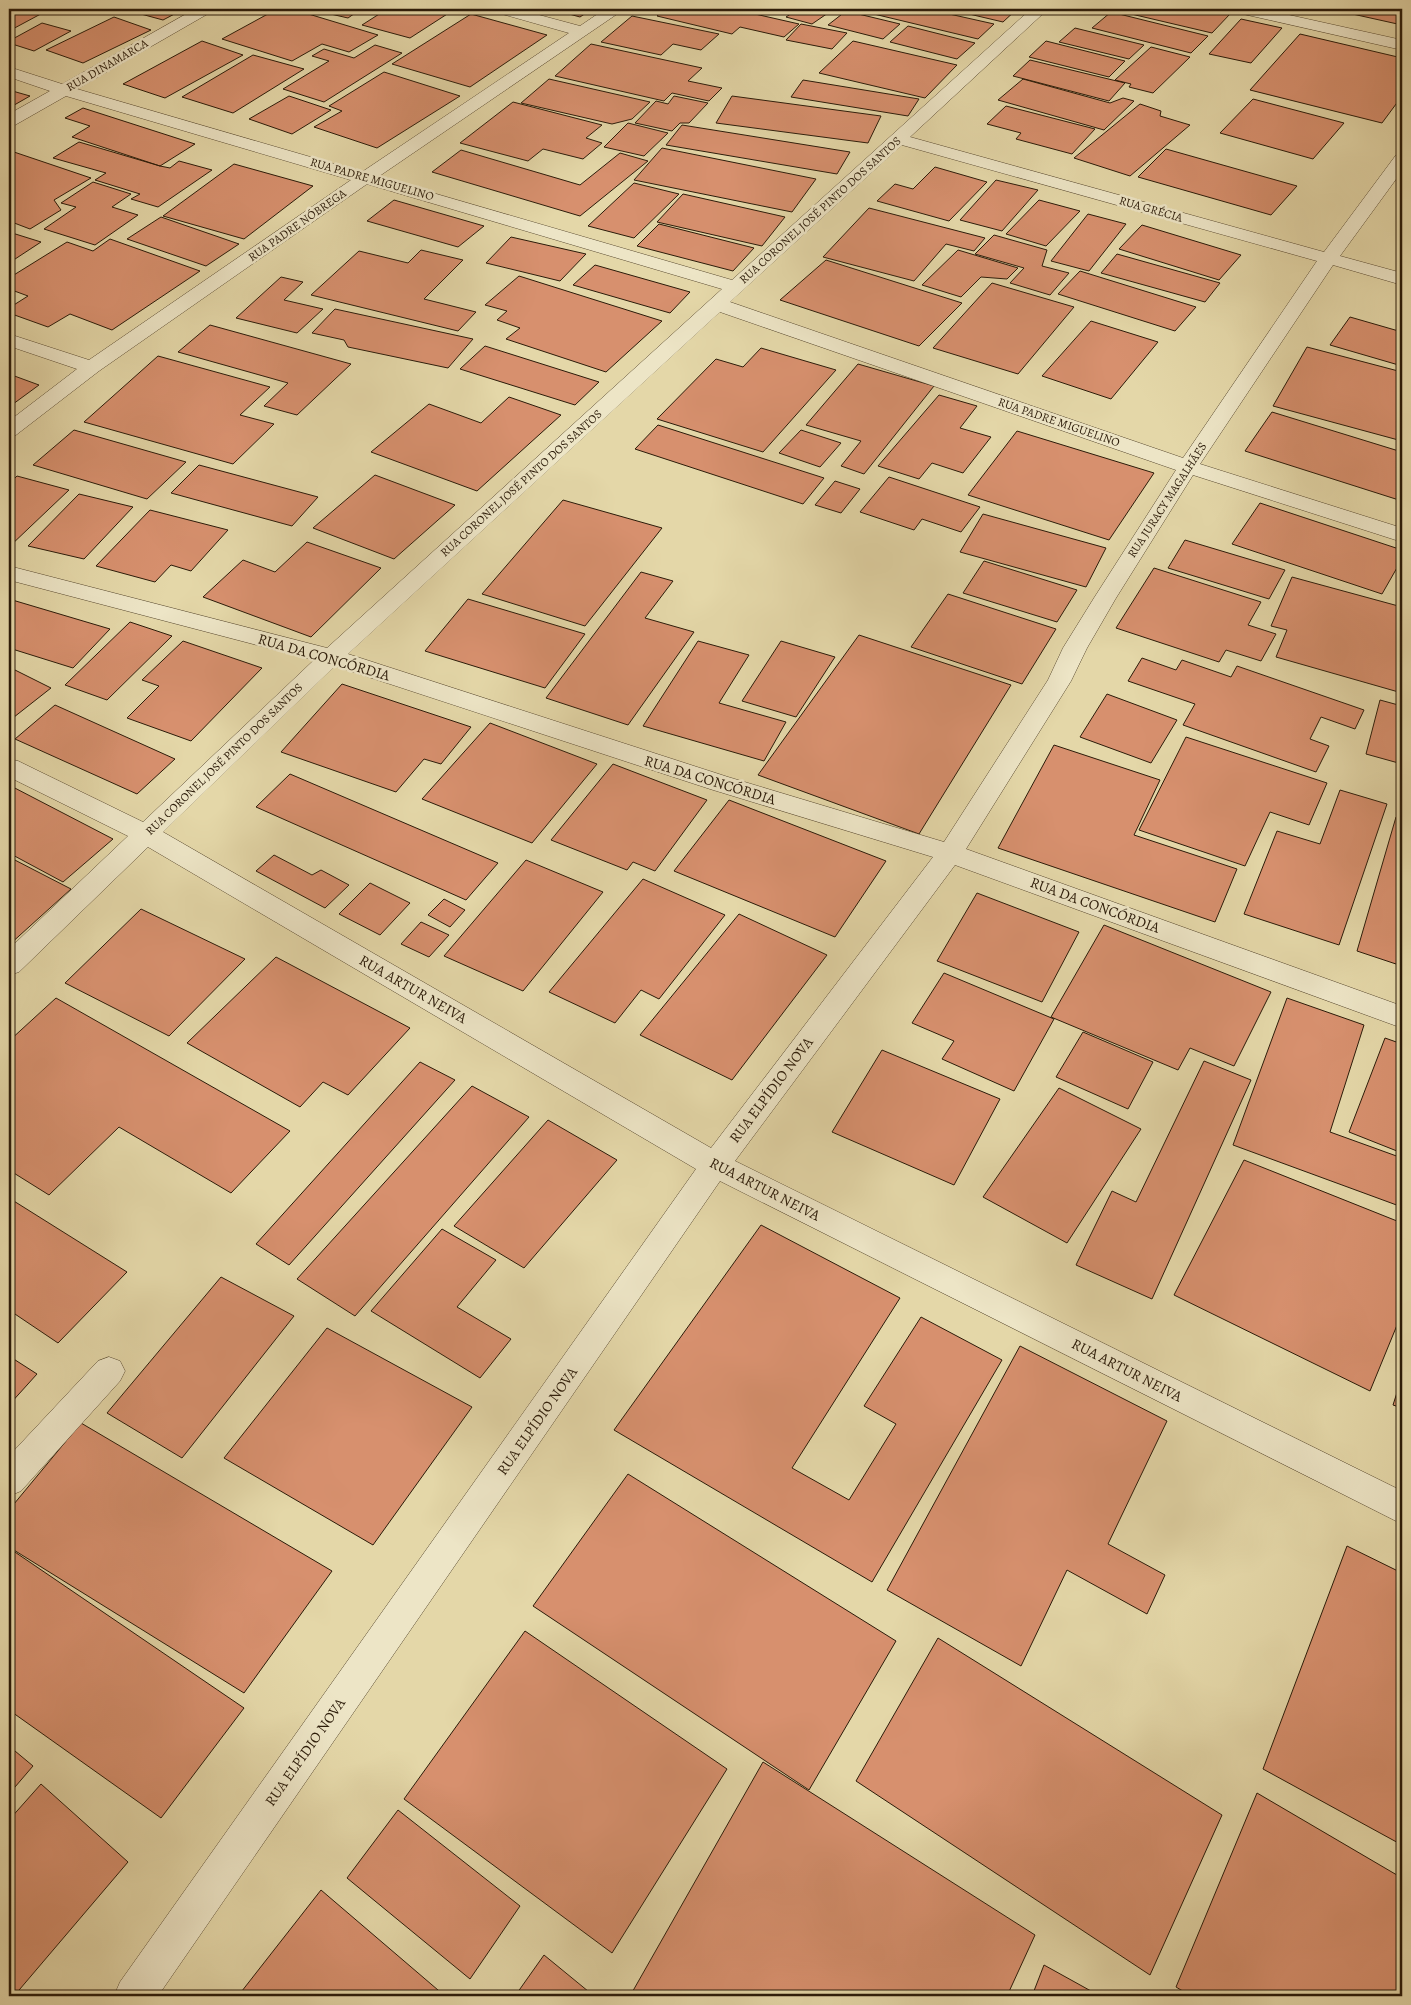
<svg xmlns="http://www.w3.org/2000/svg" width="1411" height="2005" viewBox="0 0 1411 2005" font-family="Alegreya,serif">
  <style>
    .building { fill: #d7906e; stroke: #2b1b09 }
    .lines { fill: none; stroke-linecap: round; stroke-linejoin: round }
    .minor-casing { stroke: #594a31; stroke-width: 1 }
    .minor { fill: #ede5c6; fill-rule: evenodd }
    .labels { text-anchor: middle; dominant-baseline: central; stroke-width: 5; stroke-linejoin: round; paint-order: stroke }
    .far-street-label { font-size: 12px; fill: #2b1b09; stroke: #ede5c6 }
    .street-label { font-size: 15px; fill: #2b1b09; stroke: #ede5c6 }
  </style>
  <rect width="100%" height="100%" fill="#e4d7a8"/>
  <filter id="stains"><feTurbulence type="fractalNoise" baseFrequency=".004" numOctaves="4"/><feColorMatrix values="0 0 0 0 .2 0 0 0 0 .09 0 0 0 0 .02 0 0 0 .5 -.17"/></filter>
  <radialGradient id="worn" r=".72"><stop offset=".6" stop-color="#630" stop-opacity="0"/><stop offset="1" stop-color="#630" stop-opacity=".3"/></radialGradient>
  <path class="building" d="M13,9H50L9,31V11Z
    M134,9H184L163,20L130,11Z
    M277,9H292L378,35L349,52L322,44L292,61L222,39Z
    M309,9H361L348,18Z
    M385,9H455L410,38L362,25L387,9Z
    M551,9H592L580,17Z
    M665,9H733L799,24L784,37L740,27L732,34L657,16Z
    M798,9H841L834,14L828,13L812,24L786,17Z
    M853,9H927L994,24L978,39Z
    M948,9H1017L1003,22Z
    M1110,9H1207L1230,14L1212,33Z
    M1330,9H1402V25Z
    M846,11L900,24L883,39L828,25Z
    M1111,12L1208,36L1191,53L1092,28Z
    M471,14L547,35L470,87L392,64Z
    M632,16L719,34L701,50L673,44L661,55L601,42Z
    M114,17L151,30L83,63L46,50Z
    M1241,19L1282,28L1251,63L1209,54Z
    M42,23L71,31L34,51L9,43V41Z
    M801,24L847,33L832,49L786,40Z
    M908,26L975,43L957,59L890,42Z
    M1075,28L1144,45L1129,59L1059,42Z
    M1300,34L1402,58V96L1382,123L1250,90Z
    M202,41L243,55L165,98L123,84Z
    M853,41L957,65L925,98L819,73Z
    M1046,41L1125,61L1109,77L1029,57Z
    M591,44L702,68L688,81L722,88L709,101L672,93L664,101L555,76Z
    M375,45L402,53L324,102L283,89L329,61L312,56L324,49L354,58Z
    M1151,47L1190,57L1153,93L1129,87L1131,84L1115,80Z
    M253,55L304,69L233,113L182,97Z
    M1030,60L1125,83L1109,101L1013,76Z
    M384,72L460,96L377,148L314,127L342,111L329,106Z
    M549,79L650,102L632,119L612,124L521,103Z
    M1023,79L1110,103L1123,98L1134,101L1104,130L998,100Z
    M803,80L919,99L908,116L791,97Z
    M9,90L30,96L9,108Z
    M289,96L331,110L292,134L249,119Z
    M674,96L708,103L689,123H680L672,131L635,123L656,101L668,104Z
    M732,96L881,116L868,143L716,123Z
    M1253,99L1344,123L1313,159L1220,133Z
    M513,102L602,125L586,138L602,143L583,159L543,149L528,161L460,143Z
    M1140,104L1161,111L1160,116L1190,125L1130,176L1074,158Z
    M1006,106L1095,129L1072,154L1016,139L1021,133L987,124Z
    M83,108L195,144L160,166L72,137L90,126L65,118Z
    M628,123L668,133L644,156L604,147Z
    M682,125L850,152L837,174L666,145Z
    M79,142L160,166L170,168L179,161L212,170L158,207L131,199L140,194L95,180L106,173L53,158Z
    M662,148L816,179L792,212L634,180Z
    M1166,149L1297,186L1271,215L1138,177Z
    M461,150L580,185L620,153L648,161L580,216L432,172Z
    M14,152L91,178L54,200L61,210L30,229L9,221V155Z
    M234,164L313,186L244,239L163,216Z
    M935,167L987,182L949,221L877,201L895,184L913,189Z
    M996,180L1038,190L1002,231L960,220Z
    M93,182L131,194L112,207L138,215L95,245L44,229L76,207L61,203Z
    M634,183L679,194L634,238L588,226Z
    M683,194L785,217L762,246L657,222Z
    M394,200L484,226L458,247L367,221Z
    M1039,200L1080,211L1046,246L1006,234Z
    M869,208L985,238L974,251L946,244L914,281L823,257Z
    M1088,214L1126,224L1089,271L1051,261Z
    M161,217L239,244L206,266L127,239Z
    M659,224L754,248L733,271L637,246Z
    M1142,225L1241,255L1219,280L1119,249Z
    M9,232L41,242L9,263Z
    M994,235L1047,250L1042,266L1069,273L1050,295L1010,283L1024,268L975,254Z
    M511,237L586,254L560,281L486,263Z
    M110,239L200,271L112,330L70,314L48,327L9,313V308L28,296L9,289V278L67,242L93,251Z
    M421,250L463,260L424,299L476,312L458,331L311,295L359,251L408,263Z
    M958,250L1018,268L1007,279L981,277L961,297L922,285Z
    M1117,254L1220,283L1205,302L1101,273Z
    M826,260L962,303L919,346L780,300Z
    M595,265L690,292L670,313L573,285Z
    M1080,271L1196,307L1175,331L1058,294Z
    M519,276L662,321L606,372L506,339L520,328L497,320L507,311L485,305Z
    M281,277L303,282L284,300L323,309L297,333L236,318Z
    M992,283L1074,307L1018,374L933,348Z
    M335,309L473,339L448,368L348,347L344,340L312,333Z
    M1350,317L1402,332V366L1330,345Z
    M1091,321L1158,342L1111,399L1042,376Z
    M210,325L351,364L297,415L264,406L288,383L178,352Z
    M485,346L599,382L575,405L460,369Z
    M1307,347L1402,372V441L1273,406Z
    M761,348L836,370L763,452L657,419L716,359L743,367Z
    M158,356L270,387L240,415L274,424L233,464L84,422Z
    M858,364L934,386L864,474L841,466L861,441L806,425Z
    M9,374L39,385L9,407Z
    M939,395L977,406L960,428L991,437L963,473L932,463L919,479L878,466Z
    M509,397L561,415L477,491L371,452L429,404L481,423Z
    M1272,412L1402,452V501L1245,451Z
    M658,425L824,478L803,504L635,449Z
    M74,430L186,462L147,499L33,465Z
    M801,430L841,443L820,467L779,453Z
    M1017,431L1154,473L1109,540L968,495Z
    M199,465L318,497L292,526L171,493Z
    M375,475L455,505L394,559L313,528Z
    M17,476L69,490L9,547V484Z
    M889,477L980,507L961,532L922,519L914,530L860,512Z
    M835,481L860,489L841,513L815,505Z
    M79,494L133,507L84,559L28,546Z
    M563,500L662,528L585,626L482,594Z
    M1260,503L1402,550V559L1382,594L1232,544Z
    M150,510L228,530L191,571L171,565L155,582L96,566Z
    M983,514L1106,548L1086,587L960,552Z
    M1185,540L1285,570L1269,599L1168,568Z
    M307,542L381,568L311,637L203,597L243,560L275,572Z
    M984,561L1077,590L1057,622L963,593Z
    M1154,568L1261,602L1248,625L1276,634L1261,661L1226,650L1219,662L1116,628Z
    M641,572L673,581L645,618L694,632L628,725L546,698Z
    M1292,577L1402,607V693L1276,657L1287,630L1271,626Z
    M948,594L1056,629L1022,684L911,647Z
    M9,599L110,629L73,668L9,648Z
    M468,599L585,634L545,688L425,651Z
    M130,622L172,636L107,700L65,685Z
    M859,635L1011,685L919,834L758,775Z
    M183,641L262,668L191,741L127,718L159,686L142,680Z
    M698,641L749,655L719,703L786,722L764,761L643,726Z
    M781,641L835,657L796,717L742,701Z
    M1142,658L1176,670L1182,660L1231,677L1237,666L1364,710L1355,729L1321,717L1310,739L1329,746L1316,772L1183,725L1195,704L1128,681Z
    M9,667L51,688L9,721Z
    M342,684L471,727L441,764L424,759L396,792L281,752Z
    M1107,694L1177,720L1151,763L1080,737Z
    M1380,700L1402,706V764L1366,754Z
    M55,705L175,759L137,794L15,739Z
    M490,723L597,764L532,843L422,799Z
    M1186,737L1327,783L1309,825L1270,812L1245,866L1139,830Z
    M1054,745L1160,780L1134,835L1237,869L1215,922L998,848Z
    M613,764L707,800L655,871L633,862L627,870L551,840Z
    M290,774L498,863L466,900L256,807Z
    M9,785L113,839L63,882L9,853Z
    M1340,790L1387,804L1339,945L1244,914L1277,831L1320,844Z
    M729,800L886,861L835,937L674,871Z
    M1396,817L1402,819V966L1357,951Z
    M274,855L312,875L321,870L349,885L325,908L256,871Z
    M9,857L71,889L9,945Z
    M526,860L603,892L523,991L444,956Z
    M643,879L725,915L659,999L641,990L615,1023L549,992Z
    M370,883L410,903L380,935L339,914Z
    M977,893L1079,932L1042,1002L937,961Z
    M444,899L465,910L450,927L428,915Z
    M141,909L245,959L169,1036L65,983Z
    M739,914L827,955L732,1080L640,1035Z
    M421,922L449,935L429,957L401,944Z
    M1104,925L1271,992L1234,1066L1190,1048L1178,1070L1051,1017Z
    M276,957L410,1028L348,1095L323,1082L300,1107L187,1043Z
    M944,973L1054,1019L1014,1091L942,1059L954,1041L912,1023Z
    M56,998L290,1131L231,1193L119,1127L49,1195L9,1170V1041Z
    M1287,998L1364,1025L1330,1132L1402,1158V1207L1233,1145Z
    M1083,1032L1153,1062L1128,1109L1056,1077Z
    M1385,1038L1402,1044V1153L1349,1132Z
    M882,1050L1000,1099L954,1185L832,1132Z
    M1204,1061L1251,1080L1152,1299L1076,1265L1112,1191L1136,1202Z
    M420,1062L455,1080L289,1265L256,1244Z
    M472,1086L529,1117L355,1316L297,1279Z
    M1059,1088L1141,1129L1067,1243L983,1197Z
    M548,1120L617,1160L524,1268L454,1226Z
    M1244,1160L1402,1223V1313L1370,1391L1174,1295Z
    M9,1198L127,1272L58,1343L9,1310Z
    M761,1225L900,1298L792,1468L849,1500L896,1424L864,1406L921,1317L1002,1360L872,1582L614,1430Z
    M442,1229L496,1260L457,1307L511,1339L480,1378L371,1311Z
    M221,1277L294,1316L182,1458L107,1413Z
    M327,1328L472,1407L373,1545L224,1458Z
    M1020,1346L1167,1421L1108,1544L1165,1575L1147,1614L1067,1570L1021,1666L887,1590Z
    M9,1356L37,1374L9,1405Z
    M1402,1377V1408L1393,1405Z
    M81,1423L332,1571L244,1693L9,1547V1510Z
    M628,1474L896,1641L809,1790L533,1606Z
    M1347,1546L1402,1573V1845L1263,1769Z
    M9,1548L244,1708L161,1818L9,1710Z
    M525,1631L727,1769L612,1953L404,1799Z
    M938,1638L1222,1815L1150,1975L856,1781Z
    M9,1746L33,1766L9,1794Z
    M763,1762L1035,1935L1007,1996H630Z
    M41,1784L128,1862L14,1996H9V1820Z
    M1257,1793L1402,1878V1996H1191L1176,1987Z
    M398,1810L520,1906L470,1979L347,1878Z
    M321,1890L445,1996H238Z
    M544,1955L594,1996H515Z
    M1044,1965L1100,1996H1032Z"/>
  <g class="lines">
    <defs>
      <path id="minor" d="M195,9H214L211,12L77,89L362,172L569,33L495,12L493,9H517L580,26L605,9H622L620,12L378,177L732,280L1031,9H1048L910,137L1324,252L1396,155L1402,154V171L1340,256L1402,273V285L1333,265L1200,464L1402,528V542L1193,475L1116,598L1087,648L1071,681L966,849L1402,1006V1028L955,865L735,1161L1402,1491V1524L720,1181L158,1996H114L120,1982L696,1169L148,847L19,972L9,975V949L128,836L9,777V759L18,761L143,822L314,660L9,580V566L327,648L722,289L367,184L99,371L16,435L9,437V421L77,369L9,346V334L89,360L351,180L66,96L15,125L9,126V114L50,91L9,77V67L62,84ZM902,145L1317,261L1183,458L730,302ZM720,312L1176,470L1094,598L1063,648L1048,680L944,842L728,777L348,654ZM335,666L710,789L933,857L711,1148L163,832Z
        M1235,9H1262L1402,40V50L1243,14L1238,12Z
        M109,1357L120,1361L125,1371L120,1381L21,1491L9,1496V1456L98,1361Z"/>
    </defs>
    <use href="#minor" class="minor-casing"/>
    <use href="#minor" class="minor"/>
  </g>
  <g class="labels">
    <g class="far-street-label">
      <text transform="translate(107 65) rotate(-30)">RUA DINAMARCA</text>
      <text transform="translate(372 179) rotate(16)">RUA PADRE MIGUELINO</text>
      <text transform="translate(1151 209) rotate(16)">RUA GRÉCIA</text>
      <text transform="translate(820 210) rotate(-42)">RUA CORONEL JOSÉ PINTO DOS SANTOS</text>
      <text transform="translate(297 225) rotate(-35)">RUA PADRE NÓBREGA</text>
      <text transform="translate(1059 422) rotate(19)">RUA PADRE MIGUELINO</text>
      <text transform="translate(521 483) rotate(-42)">RUA CORONEL JOSÉ PINTO DOS SANTOS</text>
      <text transform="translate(1167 500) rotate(-57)">RUA JURACY MAGALHÃES</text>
      <text transform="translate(224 759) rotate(-44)">RUA CORONEL JOSÉ PINTO DOS SANTOS</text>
    </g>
    <g class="street-label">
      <text transform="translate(324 657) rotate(16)">RUA DA CONCÓRDIA</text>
      <text transform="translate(710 780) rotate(17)">RUA DA CONCÓRDIA</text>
      <text transform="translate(1095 905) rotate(20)">RUA DA CONCÓRDIA</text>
      <text transform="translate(413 989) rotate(30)">RUA ARTUR NEIVA</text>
      <text transform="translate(771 1090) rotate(-53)">RUA ELPÍDIO NOVA</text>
      <text transform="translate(765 1189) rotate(27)">RUA ARTUR NEIVA</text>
      <text transform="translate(1127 1370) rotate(27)">RUA ARTUR NEIVA</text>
      <text transform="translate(537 1421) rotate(-55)">RUA ELPÍDIO NOVA</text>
      <text transform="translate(305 1752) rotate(-55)">RUA ELPÍDIO NOVA</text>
    </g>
  </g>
  <rect width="1411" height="2005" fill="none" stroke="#e4d7a8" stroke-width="30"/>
  <rect x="10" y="10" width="1391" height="1985" fill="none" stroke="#2b1b09" stroke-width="2.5"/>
  <rect x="15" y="15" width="1381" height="1975" fill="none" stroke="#2b1b09"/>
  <rect width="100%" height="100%" filter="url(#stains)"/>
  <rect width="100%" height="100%" fill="url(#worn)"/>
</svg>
